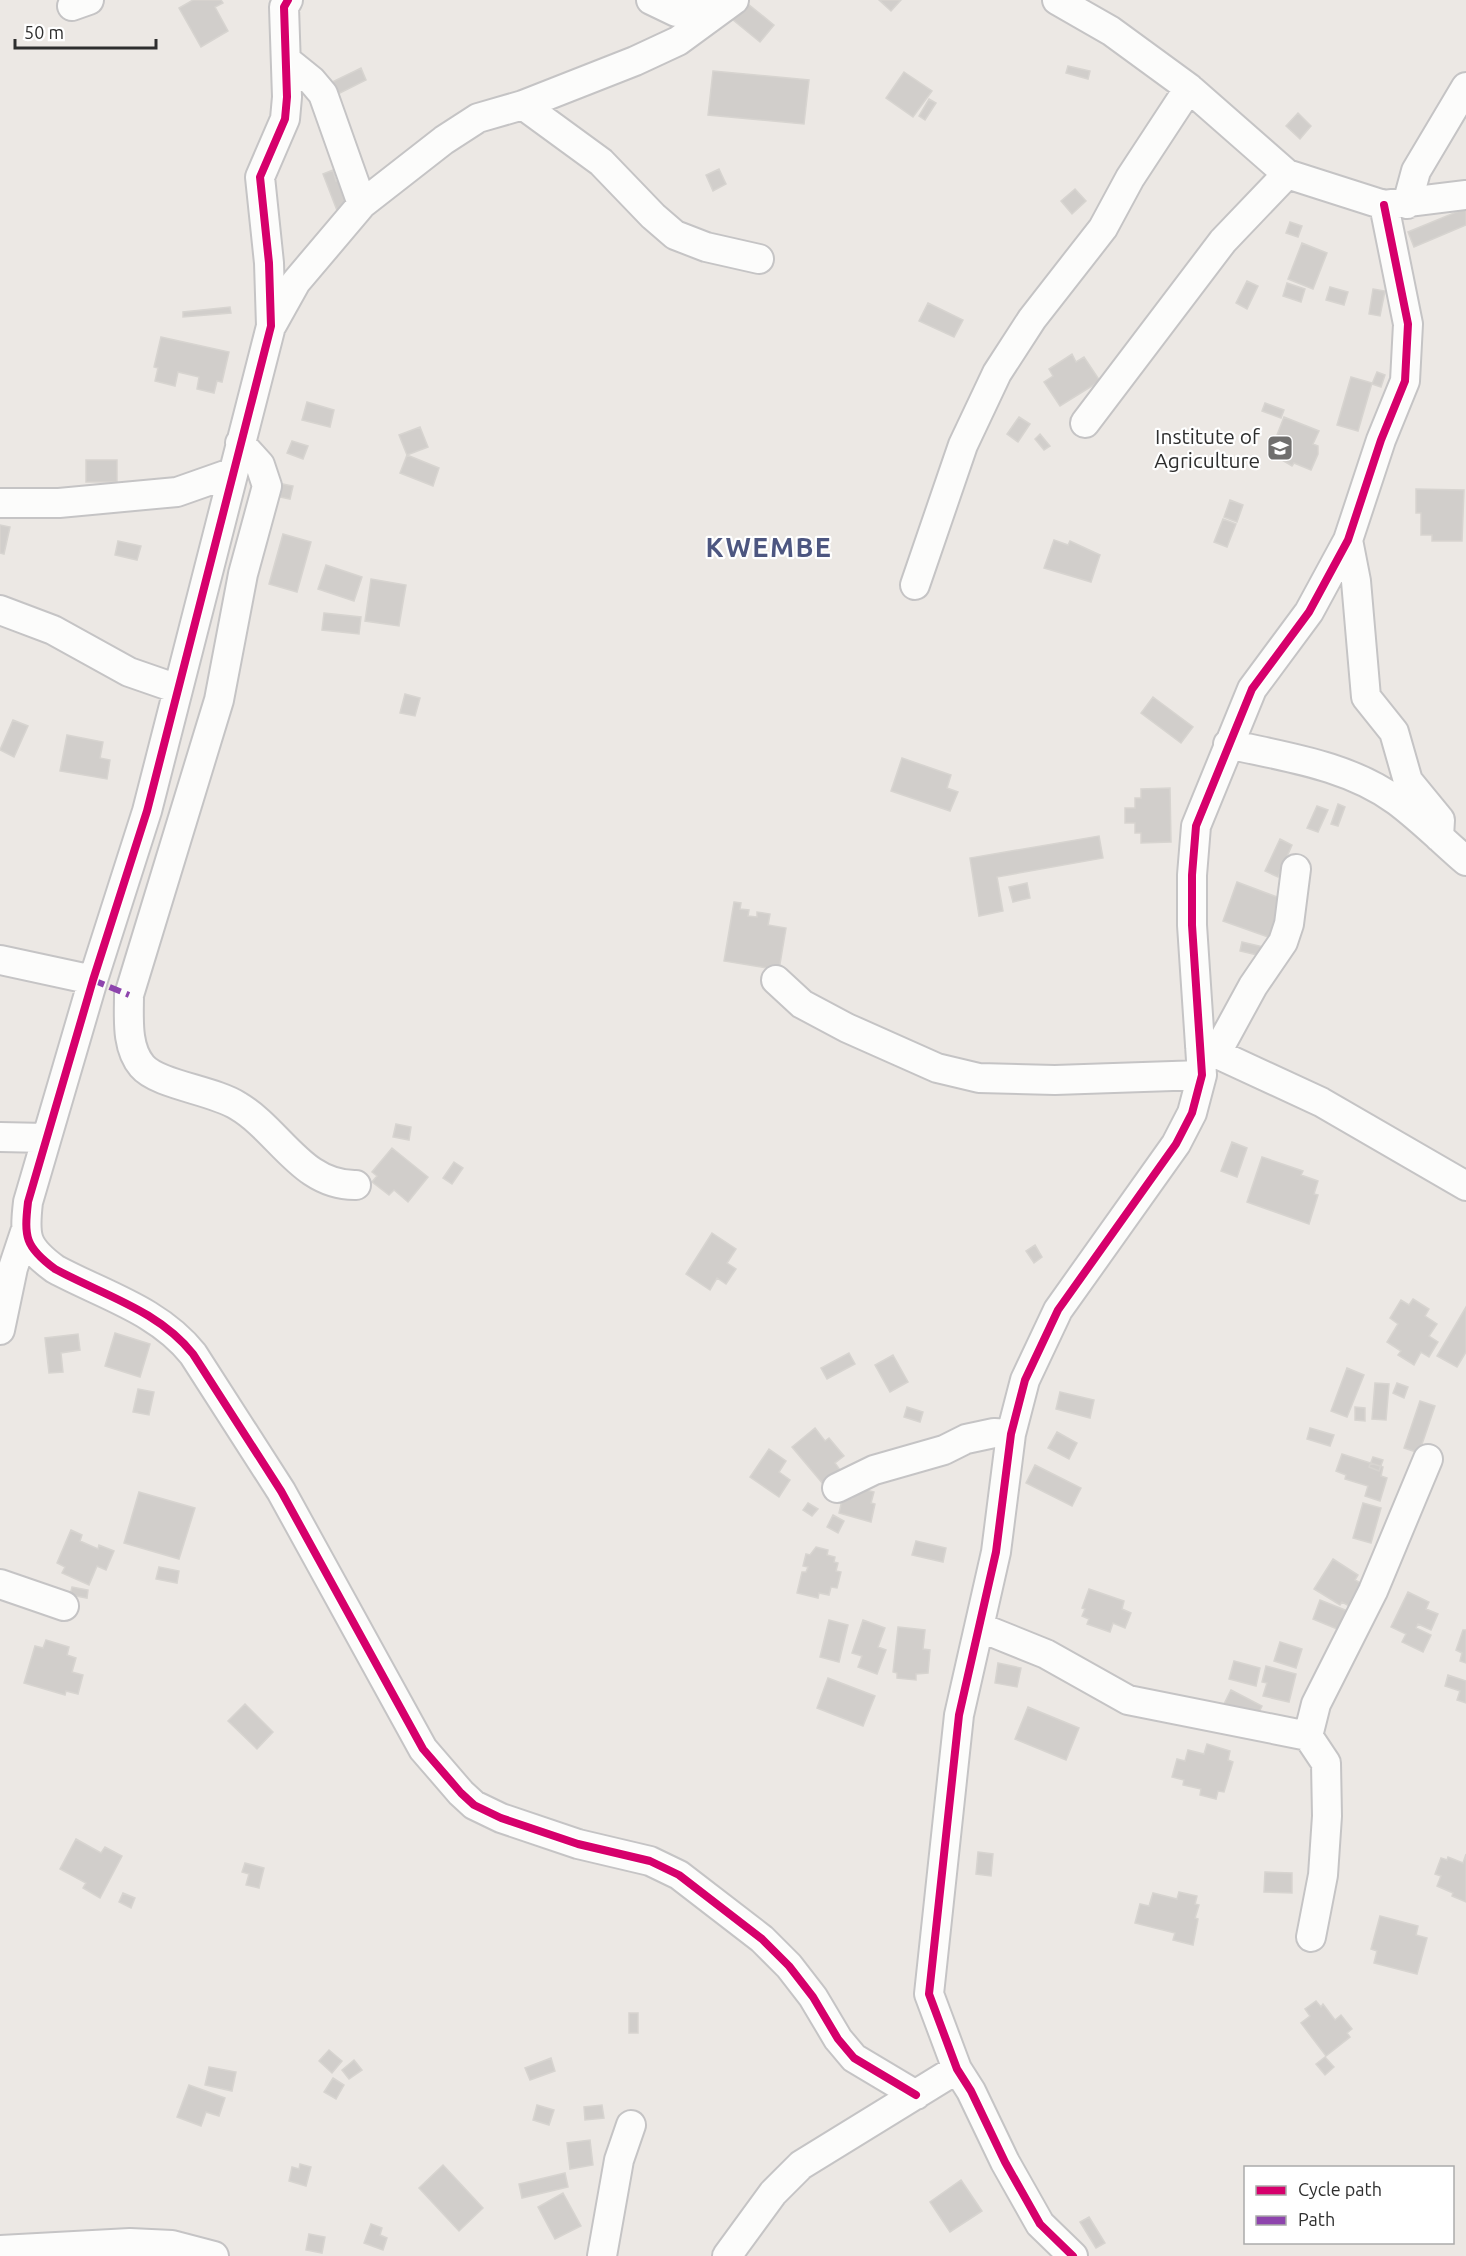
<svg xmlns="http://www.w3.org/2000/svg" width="1466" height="2256" viewBox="0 0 1466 2256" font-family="Ubuntu,sans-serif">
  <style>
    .building { fill: #d1cecb; stroke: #d7d4d0; stroke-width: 1.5 }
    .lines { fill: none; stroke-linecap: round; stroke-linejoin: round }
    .minor-casing { stroke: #c5c4c5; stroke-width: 32 }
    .minor { stroke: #fcfcfb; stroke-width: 28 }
    .quiet { stroke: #8e44ad; stroke-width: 6; stroke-dasharray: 12 6; stroke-linecap: butt }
    .cycleway-casing { stroke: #fff; stroke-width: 11 }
    .cycleway { stroke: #d6006c; stroke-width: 8 }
    .labels { text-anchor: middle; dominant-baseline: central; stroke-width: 4.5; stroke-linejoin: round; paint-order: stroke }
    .poi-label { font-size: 21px; fill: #2e2e2e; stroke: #fff; text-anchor: end }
    .district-label { font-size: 27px; font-weight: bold; letter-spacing: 1.5px; fill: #4d5680; stroke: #fff }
  </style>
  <rect width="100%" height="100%" fill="#ece8e4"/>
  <path class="building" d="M193,0H221L223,3L215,7L228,31L201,47L179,8Z
    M743,0L774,25L760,42L727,15Z
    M879,0H901L891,11Z
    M1068,66L1090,71L1088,79L1066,73Z
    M361,68L366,80L336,95L330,83Z
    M713,71L809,80L804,124L708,115Z
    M904,72L932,91L913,117L886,98Z
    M929,99L936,103L925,120L919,116Z
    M1298,113L1311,126L1300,139L1286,126Z
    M719,169L726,184L713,191L706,175Z
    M333,170L336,181L343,179L353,207L338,213L323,174Z
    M1075,189L1086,201L1072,214L1061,201Z
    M1466,208V225L1414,247L1408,232Z
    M1290,222L1302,226L1298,237L1286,233Z
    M1302,243L1327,253L1313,289L1288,279Z
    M1247,281L1258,286L1247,309L1236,303Z
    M1287,283L1305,289L1301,302L1283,296Z
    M1330,287L1348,292L1344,305L1326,300Z
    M1373,289L1385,291L1380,316L1369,314Z
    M928,303L963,320L954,337L919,321Z
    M230,307L231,313L183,317V312Z
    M161,337L229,352L222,382L217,381L214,393L197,389L199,377L178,372L175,386L155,381L158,368L154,367Z
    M1072,354L1076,362L1084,357L1100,381L1060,406L1044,382L1053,376L1049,369Z
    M1377,372L1385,375L1381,387L1372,384Z
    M1351,377L1372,383L1358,431L1337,425Z
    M307,402L334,410L330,427L302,420Z
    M1265,403L1284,410L1281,418L1262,411Z
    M1019,417L1030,424L1018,442L1007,434Z
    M1284,417L1319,431L1313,444L1318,446V454L1311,470L1294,463L1292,466L1270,453Z
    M420,427L428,447L407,455L399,435Z
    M1040,434L1050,446L1044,450L1035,439Z
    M292,441L308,446L303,459L287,453Z
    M407,455L439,468L433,486L400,473Z
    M86,460H117V482H86Z
    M278,483L293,486L290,499L275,496Z
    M1416,489L1464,490L1462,541H1432V535H1421V513H1416Z
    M1230,500L1243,505L1237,522L1224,517Z
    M1223,519L1236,524L1227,547L1214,542Z
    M0,525L10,527L4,554L0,553Z
    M283,534L311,542L297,592L269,584Z
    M1054,540L1068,545L1070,541L1100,555L1091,582L1044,568Z
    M118,541L141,546L137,560L115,555Z
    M326,565L362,577L354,601L318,589Z
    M371,579L406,585L399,626L365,621Z
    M324,613L361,617L359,634L322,630Z
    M405,694L420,698L415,716L400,713Z
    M1153,697L1193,727L1181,743L1141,713Z
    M13,720L28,726L14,757L0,750Z
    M67,735L103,742L100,758L110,760L107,779L60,771Z
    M902,758L951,775L947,788L958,792L950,811L891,791Z
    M1170,788L1171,842L1141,843V833H1135V823H1125V808H1135V798H1141V789Z
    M1338,804L1345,807L1338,826L1331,824Z
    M1317,806L1328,810L1318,832L1307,828Z
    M1099,836L1103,858L997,877L1003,911L979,916L970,858Z
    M1280,839L1292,845L1278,877L1265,871Z
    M1237,882L1285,900L1271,938L1223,921Z
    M1027,883L1030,898L1013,902L1009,887Z
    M734,902L741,903L740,909L749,910L748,916L757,917V912L770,914L768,925L786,928L779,970L724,961Z
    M1242,942L1272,949L1270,958L1240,951Z
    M396,1124L411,1127L409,1140L393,1137Z
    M1232,1142L1247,1148L1237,1177L1221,1171Z
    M392,1148L428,1177L408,1202L394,1190L389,1195L372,1182L377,1176L372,1172Z
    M1262,1157L1303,1171L1301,1175L1318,1181L1314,1194L1318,1195L1309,1224L1247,1202Z
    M454,1162L463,1168L452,1184L443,1178Z
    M712,1233L736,1249L727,1263L736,1269L726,1284L717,1278L710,1290L686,1274Z
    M1035,1245L1042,1257L1034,1263L1026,1251Z
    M1413,1299L1429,1309L1425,1316L1437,1324L1429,1336L1438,1342L1429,1357L1421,1352L1414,1365L1398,1355L1401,1351L1387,1342L1398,1324L1390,1318L1401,1300L1409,1305Z
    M1466,1307V1352L1457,1367L1437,1356Z
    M115,1333L150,1344L140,1377L105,1366Z
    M78,1334L80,1350L61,1353L63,1372L49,1373L45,1338Z
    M849,1353L855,1364L827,1379L821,1368Z
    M893,1355L908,1382L890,1392L875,1365Z
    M1347,1368L1364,1375L1347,1417L1331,1411Z
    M1375,1383L1389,1384L1386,1420L1372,1419Z
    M1397,1383L1408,1387L1404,1398L1393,1393Z
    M138,1389L154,1392L149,1415L133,1412Z
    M1060,1392L1094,1400L1090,1418L1056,1409Z
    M1420,1401L1435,1406L1419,1453L1404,1448Z
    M907,1407L923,1412L920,1422L904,1417Z
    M1355,1407L1365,1408V1421L1355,1420Z
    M815,1428L825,1441L829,1438L844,1456L835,1463L840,1470L823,1484L792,1447Z
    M1310,1428L1334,1435L1330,1446L1307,1439Z
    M1057,1432L1077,1443L1069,1459L1048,1448Z
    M769,1449L786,1461L779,1472L790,1480L779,1497L750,1477Z
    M1342,1454L1383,1467L1381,1476L1387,1478L1380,1501L1365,1496L1368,1486L1345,1479L1346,1475L1336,1471Z
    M1373,1457L1383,1460L1379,1471L1369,1467Z
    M1035,1465L1081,1488L1072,1506L1026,1483Z
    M855,1487L874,1492L871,1503L875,1504L871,1522L839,1513L843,1496L852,1498Z
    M139,1492L195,1508L179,1559L124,1543Z
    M808,1503L818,1509L812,1516L803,1510Z
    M1363,1503L1381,1508L1371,1543L1353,1538Z
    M833,1515L844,1521L838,1533L827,1527Z
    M71,1530L82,1535L80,1541L98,1549L99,1545L114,1551L106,1570L97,1566L89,1585L62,1573L65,1567L57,1563Z
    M916,1541L946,1548L943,1562L912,1555Z
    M816,1547L828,1550L827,1555L835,1557L834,1562L838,1563L836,1571L841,1572L837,1588L831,1587L829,1595L819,1593L818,1598L797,1593L802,1572H806L808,1567L803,1566L806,1554L810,1555Z
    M1333,1559L1358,1575L1355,1580L1364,1585L1351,1607L1342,1602L1340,1605L1314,1589Z
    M159,1567L179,1571L177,1583L156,1579Z
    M72,1587L88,1590L87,1598L70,1595Z
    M1089,1589L1124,1601L1122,1609L1131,1613L1125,1628L1113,1623L1110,1632L1087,1624L1089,1619L1082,1616L1085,1609L1082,1608Z
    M1408,1592L1429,1602L1426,1609L1438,1614L1431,1630L1418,1624L1416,1628L1431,1635L1423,1652L1402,1642L1406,1634L1391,1627Z
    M1320,1600L1350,1612L1342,1631L1313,1619Z
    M829,1620L848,1625L839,1662L820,1657Z
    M863,1620L885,1628L878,1647L886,1650L877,1674L858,1667L862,1656L852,1653Z
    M898,1627L925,1630L923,1649L930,1650L928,1673L916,1674V1680L897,1678V1673L893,1672Z
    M1463,1630H1466V1663L1460,1661L1462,1653L1456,1650Z
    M46,1640L69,1647L67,1655L76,1658L72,1672L83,1675L78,1694L66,1691L65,1695L24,1683L35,1646L43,1648Z
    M1280,1642L1302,1649L1296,1668L1274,1661Z
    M1234,1661L1260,1668L1256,1686L1229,1679Z
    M998,1663L1021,1668L1017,1687L995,1683Z
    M1266,1666L1296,1674L1289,1702L1263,1696L1267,1683L1262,1682Z
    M1448,1675L1466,1681V1703L1457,1700L1460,1691L1445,1686Z
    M828,1678L875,1696L863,1726L817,1708Z
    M1231,1690L1262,1706L1254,1722L1223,1706Z
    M245,1704L273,1732L257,1749L228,1721Z
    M1028,1707L1079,1728L1066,1760L1015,1739Z
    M1207,1744L1230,1751L1228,1760L1233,1762L1224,1792L1218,1791L1216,1799L1200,1795L1201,1789L1183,1785L1184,1780L1172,1777L1177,1759L1185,1761L1188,1750L1204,1754Z
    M76,1839L101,1853L105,1847L122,1856L100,1898L83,1888L86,1883L60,1869Z
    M978,1852L993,1854L991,1876L976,1874Z
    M1466,1854V1902L1452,1896L1453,1893L1437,1886L1441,1876L1435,1874L1441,1858L1447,1860L1448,1857L1463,1863Z
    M245,1863L264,1868L259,1888L246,1885L249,1874L242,1872Z
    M1265,1872L1292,1873V1893L1264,1892Z
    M1179,1892L1197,1896L1195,1904L1199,1905L1195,1918L1198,1919L1193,1945L1173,1940L1175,1933L1135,1923L1140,1904L1149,1906L1153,1893L1177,1899Z
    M123,1893L135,1898L131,1908L119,1902Z
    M1380,1916L1418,1926L1416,1935L1427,1938L1417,1974L1374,1963L1377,1951L1371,1949Z
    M1316,2001L1321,2007L1323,2004L1335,2020L1341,2015L1352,2029L1347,2033L1350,2037L1326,2056L1301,2023L1310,2016L1305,2009Z
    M629,2013H638V2033H629Z
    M329,2050L342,2061L332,2073L319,2061Z
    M1325,2057L1334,2067L1325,2075L1316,2064Z
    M551,2058L555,2071L530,2080L525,2068Z
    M354,2060L362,2070L349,2079L342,2070Z
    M209,2067L236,2072L232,2091L205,2085Z
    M333,2078L344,2085L336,2099L324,2092Z
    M189,2085L225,2098L219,2116L206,2112L201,2126L177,2117Z
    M537,2105L554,2110L549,2125L533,2120Z
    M602,2105L604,2118L585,2120L584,2107Z
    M590,2140L593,2165L570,2169L567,2143Z
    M300,2164L311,2167L306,2186L289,2181L292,2167L299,2169Z
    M443,2165L483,2208L459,2231L419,2188Z
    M565,2173L568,2187L522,2198L519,2184Z
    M961,2180L982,2211L950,2232L930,2202Z
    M563,2193L581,2226L555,2239L538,2207Z
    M1089,2217L1105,2243L1096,2248L1080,2222Z
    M371,2224L382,2228L380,2235L387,2238L383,2250L364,2243Z
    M309,2234L325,2237L322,2253L306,2250Z"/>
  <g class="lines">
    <defs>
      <path id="minor" d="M288,0L284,7L287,97L285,119L260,177L269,263L271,326L147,811L93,980L28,1202C24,1237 25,1247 55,1269C103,1295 158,1310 193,1354L281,1491L423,1749L461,1793L474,1805L501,1818L578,1844L650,1861L679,1875L762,1939L789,1966L813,1997L838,2039L854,2058L916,2095
        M651,0L676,12L719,2
        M1057,0L1111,31L1189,88L1287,174L1384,205L1466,195
        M72,6L89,0
        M286,60L312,81L323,94L362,204
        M523,105L601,162L653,216L675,235L706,247L759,259
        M1407,204L1416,171L1466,87
        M272,325L296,282L362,204L444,140L478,118L523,105L635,61L678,41L734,0
        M1085,423L1223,241L1287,174
        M240,443L260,465L267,486L243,574L219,700L129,995C129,1018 126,1047 142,1066C158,1085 213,1090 238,1106C280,1131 302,1186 356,1185
        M0,503H59L177,492L231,473
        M1348,540L1356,581L1366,697L1394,732L1408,781L1440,820L1439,837
        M915,585L963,445L997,373L1032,319L1103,228L1130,178L1189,88
        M0,610L53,630L129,672L178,689
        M1228,744C1285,757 1348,765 1397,801C1421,819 1443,841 1466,861
        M0,960L93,980
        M776,980L802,1004L847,1028L937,1068L979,1078L1055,1080L1202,1075
        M1200,1046L1321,1102L1466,1186
        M1217,1052L1253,986L1283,942L1289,924L1296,869
        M0,1137L46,1138
        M0,1330L13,1268L25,1232
        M837,1488L874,1470L944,1450L966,1439L994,1433L1011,1434
        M0,1584L64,1606
        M979,1627L1046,1654L1128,1700L1308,1736
        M1311,1937L1323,1875L1327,1816L1326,1763L1308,1736L1316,1704L1373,1591L1428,1459
        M0,2250L130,2243L172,2245L214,2256
        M602,2256L619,2160L631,2125
        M727,2256L773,2193L801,2165L957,2069
        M1073,2256L1040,2224L1005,2162L971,2091L957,2069L929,1994L959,1715L996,1552L1011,1434L1025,1380L1058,1310L1176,1144L1192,1113L1202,1075L1192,925V875L1196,826L1252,689L1309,612L1348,540L1381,440L1405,381L1408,324L1384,205"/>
    </defs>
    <use href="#minor" class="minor-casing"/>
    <use href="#minor" class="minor"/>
    <path class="quiet" d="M93,980L129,995"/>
    <defs>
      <path id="cycleway" d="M288,0L284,7L287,97L285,119L260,177L269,263L271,326L147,811L93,980L28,1202C24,1237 25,1247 55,1269C103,1295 158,1310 193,1354L281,1491L423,1749L461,1793L474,1805L501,1818L578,1844L650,1861L679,1875L762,1939L789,1966L813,1997L838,2039L854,2058L916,2095
        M1073,2256L1040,2224L1005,2162L971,2091L957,2069L929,1994L959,1715L996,1552L1011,1434L1025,1380L1058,1310L1176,1144L1192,1113L1202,1075L1192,925V875L1196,826L1252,689L1309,612L1348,540L1381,440L1405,381L1408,324L1384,205"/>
    </defs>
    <use href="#cycleway" class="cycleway-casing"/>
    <use href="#cycleway" class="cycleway"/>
  </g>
  <defs>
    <symbol id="university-square" viewBox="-11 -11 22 22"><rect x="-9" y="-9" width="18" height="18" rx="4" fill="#706f6e" stroke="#fff"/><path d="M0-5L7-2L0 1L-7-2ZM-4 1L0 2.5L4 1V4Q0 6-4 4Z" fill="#fff"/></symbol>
  </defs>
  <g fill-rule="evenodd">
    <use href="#university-square" x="1265" y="433" width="30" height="30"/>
  </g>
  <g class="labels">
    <g class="poi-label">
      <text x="1260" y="436">Institute of<tspan x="1260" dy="24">Agriculture</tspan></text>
    </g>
    <g class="district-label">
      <text x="769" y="547">KWEMBE</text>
    </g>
  </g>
  <rect x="1244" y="2166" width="210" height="78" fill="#ffffff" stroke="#ababab" stroke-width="1.5"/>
  <rect x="1256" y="2186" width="30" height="9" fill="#d6006c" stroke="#ababab" stroke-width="1.5"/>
  <text x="1298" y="2196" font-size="18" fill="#2e2e2e">Cycle path</text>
  <rect x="1256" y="2216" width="30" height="9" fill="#8e44ad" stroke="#ababab" stroke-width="1.5"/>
  <text x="1298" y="2226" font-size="18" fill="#2e2e2e">Path</text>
  <path d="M15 39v9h141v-9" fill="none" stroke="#2e2e2e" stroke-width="3"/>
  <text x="24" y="39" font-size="18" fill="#2e2e2e" stroke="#ffffff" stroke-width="4.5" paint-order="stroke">50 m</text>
</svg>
